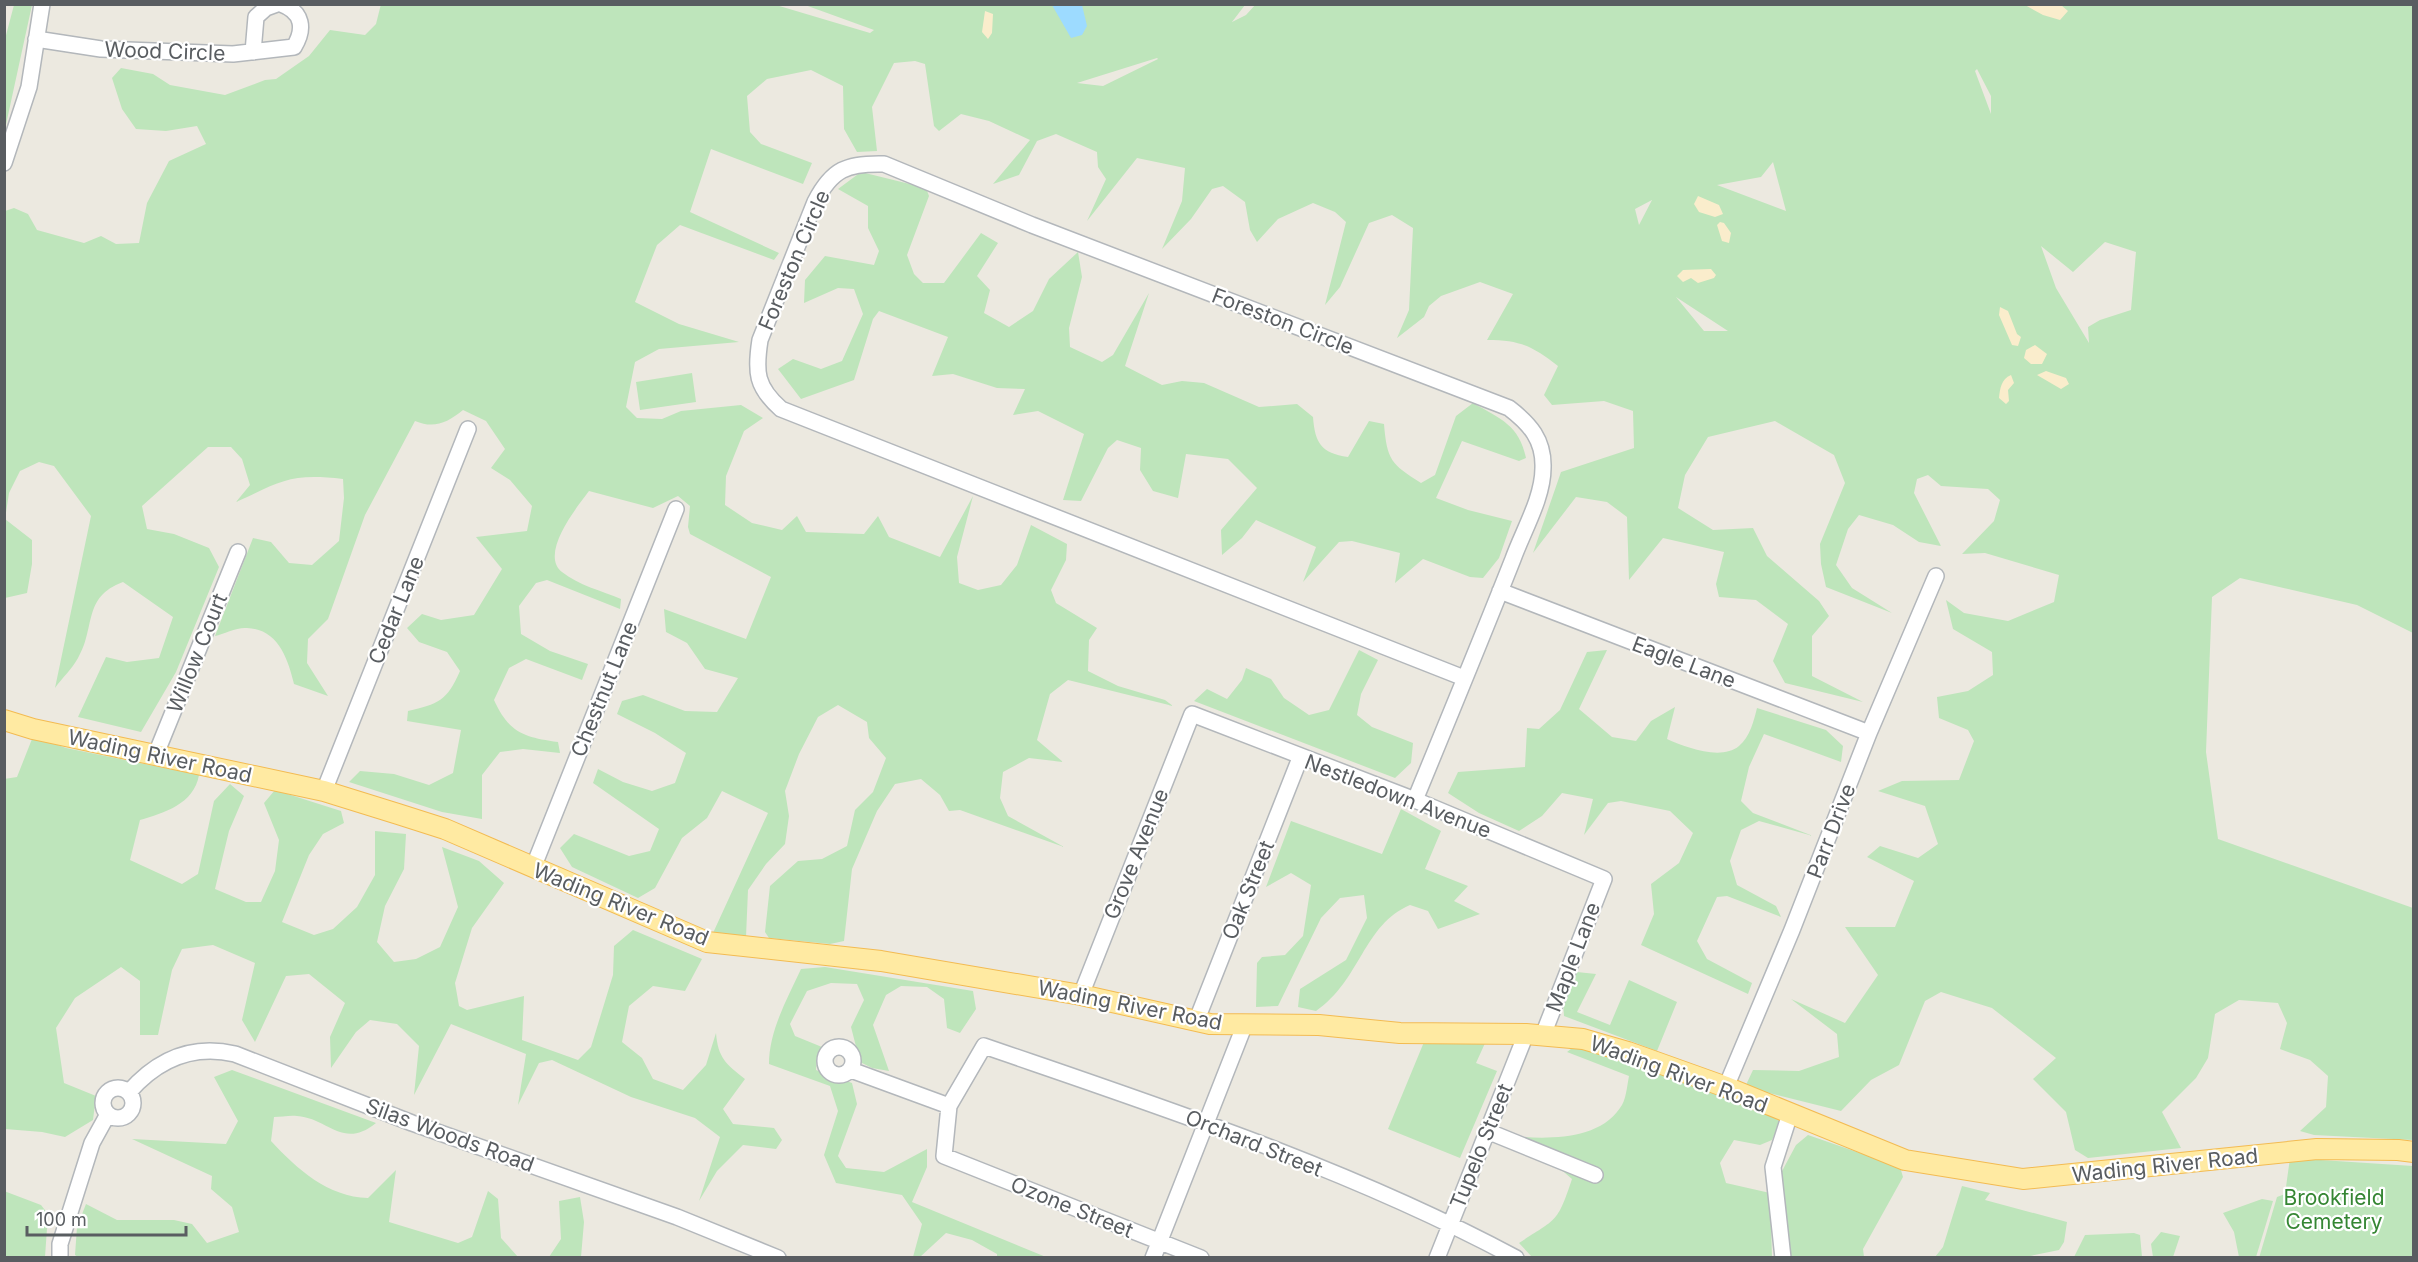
<svg xmlns="http://www.w3.org/2000/svg" width="2418" height="1262" viewBox="0 0 2418 1262" font-family="Inter,sans-serif">
  <style>
    .green { fill: #bee5bb; fill-rule: evenodd }
    .sand { fill: #faedcc }
    .water { fill: #9ddbff }
    .lines { fill: none; stroke-linecap: round; stroke-linejoin: round }
    .minor-casing { stroke: #b3b7bb; stroke-width: 18 }
    .major-casing { stroke: #f3bb52; stroke-width: 22 }
    .minor { stroke: #fff; stroke-width: 15 }
    .major { stroke: #ffeaa2; stroke-width: 20 }
    .labels { text-anchor: middle; dominant-baseline: central; stroke-width: 4.5; stroke-linejoin: round; paint-order: stroke }
    .street-label { font-size: 21px; fill: #595d61; stroke: #fff }
    .park-label { font-size: 21px; fill: #358633; stroke: #fff }
  </style>
  <rect width="100%" height="100%" fill="#ece9e0"/>
  <path class="green" d="M381,4L776,5L870,33L874,30L805,5H1245L1232,22L1246,15L1256,4L2413,5V633L2357,605L2240,578L2212,597L2206,752L2218,839L2413,908V1140L2314,1135L2300,1131L2326,1107L2328,1076L2310,1060L2280,1049L2287,1023L2278,1003L2239,1000L2215,1014L2208,1058L2196,1078L2162,1112L2181,1148L2088,1158L2075,1150L2066,1112L2033,1079L2056,1058L1992,1008L1941,992L1925,1001L1899,1065L1871,1080L1841,1111L1745,1087L1753,1070L1799,1071L1839,1057L1837,1034L1791,999L1845,1023L1878,975L1845,927H1895L1914,881L1867,857L1880,846L1918,858L1938,844L1925,806L1878,791L1902,781L1959,780L1974,741L1968,730L1939,718L1937,697L1968,691L1993,675L1992,652L1953,629L1946,600L1964,613L2008,621L2054,602L2059,575L1985,553L1962,554L1994,521L2000,500L1988,489L1941,486L1928,475L1917,479L1914,493L1941,546L1919,542L1893,525L1859,515L1848,529L1836,565L1852,588L1892,613L1826,587L1821,564L1820,544L1845,483L1834,455L1775,421L1708,437L1685,475L1678,508L1713,530L1753,528L1767,556L1819,601L1829,616L1812,636V676L1863,702L1785,683L1773,661L1788,624L1756,600L1719,597L1716,584L1724,552L1663,538L1629,580L1627,517L1607,502L1576,497L1533,553L1561,472L1634,448L1633,411L1604,401L1552,405L1544,395L1558,366C1532,346 1520,340 1487,340L1513,294L1480,282L1441,296L1429,306L1424,317L1397,338L1409,310L1413,228L1392,215L1369,223L1340,287L1325,305L1346,222L1335,212L1313,203L1278,219L1257,242L1250,230L1245,202L1223,186L1212,189L1191,219L1162,249L1182,201L1185,168L1137,158L1087,221L1106,179L1098,167L1097,152L1056,134L1037,141L1019,175L993,184L1030,140L989,121L961,114L939,131L934,126L925,64L915,61L894,63L872,107L877,151L857,152L844,129L843,86L811,70L767,79L747,96L750,132L761,144L812,163L803,184L711,149L690,212L779,253L774,260L680,225L657,245L635,302L679,324L739,342L659,349L635,362L626,407L637,418L662,419L681,411L741,405L763,418L744,431L726,476L725,505L752,523L782,530L797,516L806,532L864,534L878,516L889,537L940,557L973,496L957,557L959,583L978,590L1001,585L1017,565L1031,525L1067,544L1066,560L1051,590L1056,603L1097,628L1089,640L1088,671L1118,686L1165,700L1173,706L1068,680L1050,694L1037,740L1063,762L1029,758L1003,772L1000,798L1008,816L1064,847L960,810L949,811L940,795L921,779L895,784L877,811L852,869L844,941L830,944L769,938L765,932L770,886L798,861L822,859L847,846L855,810L873,792L886,758L869,738L867,722L838,705L818,717L799,754L785,791L789,816L785,844L766,864L748,890L746,937L713,933L768,813L722,791L707,818L682,838L655,888L638,898L572,867L560,848L574,834L629,856L650,851L659,829L593,783L598,769L623,782L652,791L675,783L686,753L655,733L617,714L622,701L643,695L685,711L717,712L738,678L705,669L687,643L666,632L664,609L746,639L771,577L690,534L688,527L690,506L678,496L653,508L589,491C577,507 539,554 562,572C578,585 602,591 621,599L620,609L547,580L536,583L519,606L521,634L550,651L588,664L582,680L526,659L509,668L494,700C509,733 524,737 558,742L560,753L523,749L500,752L482,775V819L442,812L349,782L360,771L394,774L429,785L453,773L461,730L407,721L408,711C438,704 447,701 460,671L447,652L419,642L407,628L422,614L441,620L474,615L502,569L476,537L527,531L532,506L510,480L491,468L505,449L486,421L463,410C447,423 434,429 415,421L365,515L328,619L308,639L307,663L328,696L294,684C288,659 278,629 247,628C237,627 224,634 215,636L253,538L271,542L289,563L312,565L339,541L344,498L343,479C290,473 282,481 236,502L250,485L242,459L231,447H208L142,506L147,529L174,534L209,548L219,567L176,672L141,732L78,717L106,657L127,662L159,658L173,617L123,582C82,597 96,628 78,658C72,669 62,678 55,688L91,516L54,466L39,462L20,471L9,493L5,519L32,540V564L27,593L5,598V211L14,208L28,214L37,230L84,243L101,236L116,244L139,243L147,203L169,161L206,144L197,126L166,131L136,129L122,109L112,78L121,68L153,74L170,85L225,95L265,80L276,79L309,56L330,30L365,35L376,24ZM1158,59L1103,86L1077,83L1157,58ZM1977,69L1991,96V114L1975,71ZM1773,162L1786,211L1717,185L1761,177ZM1652,200L1639,225L1635,209ZM2105,242L2136,252L2131,310L2100,320L2088,327L2089,343L2056,288L2041,246L2073,272ZM1676,297L1728,331H1704Z
    M14,5H32L5,129V39Z
    M861,172L926,188L929,196L907,255L914,274L923,283H944L981,233L998,243L977,276L990,290L984,313L1009,327L1033,311L1049,279L1078,252L1082,277L1069,328L1070,347L1102,362L1113,355L1149,293L1125,366L1162,385L1182,381L1204,383L1259,407L1297,404L1313,417C1315,443 1321,453 1348,457L1369,421L1384,424C1387,460 1391,464 1421,483L1435,475L1456,416L1473,403C1501,419 1519,425 1526,458L1519,461L1462,441L1436,498L1468,510L1512,521L1499,558L1483,578L1470,577L1423,559L1395,583L1400,553L1352,541L1339,542L1303,582L1316,547L1256,520L1242,538L1222,555L1221,530L1257,488L1228,459L1186,454L1178,498L1153,491L1140,470L1141,448L1117,440L1108,448L1081,501L1063,500L1084,434L1038,411L1013,415L1025,389L997,388L953,374L932,376L948,337L879,311L873,319L854,380L801,399L778,369L793,359L821,369L842,361L863,314L854,289L838,288L804,303L805,280L825,256L874,265L879,251L868,228V206L838,189Z
    M692,373L696,402L640,410L636,382Z
    M1359,650L1378,660L1361,694L1357,715L1372,727L1413,743L1411,763L1395,778L1194,701L1207,689L1227,699L1242,680L1246,668L1271,679L1284,698L1309,715L1329,710Z
    M1607,650L1579,709L1612,737L1636,741L1651,721L1675,707L1667,739C1685,747 1721,761 1739,746C1750,737 1754,720 1757,708L1826,730L1843,746L1841,762L1764,734L1749,767L1741,801L1753,813L1813,836L1759,821L1741,830L1730,861L1737,885L1776,906L1781,917L1727,896L1717,897L1697,941L1707,959L1752,983L1748,994L1641,945L1654,914L1651,884L1679,863L1693,833L1670,811L1621,801L1608,803L1584,835L1593,799L1562,793L1542,816L1519,831L1479,813L1448,793L1458,772L1525,767L1527,728L1539,729L1560,710L1587,652Z
    M37,737L66,748L199,775C194,804 164,813 140,820L130,860L182,884L198,874L214,801L230,784L244,796L229,831L215,889L246,902H261L275,871L279,840L264,803L275,790L341,811L344,823L323,834L309,855L282,922L314,935L333,929L357,907L375,875V831L406,834L404,869L385,906L377,942L394,962L416,959L440,947L458,907L442,847L479,861L504,883L472,928L455,983L459,1006L467,1010L524,996L522,1040L578,1060L591,1047L613,975L614,946L633,930L702,959L685,991L653,986L629,1006L622,1042L642,1058L653,1079L683,1090L706,1065L716,1033C718,1058 726,1064 745,1079L723,1109L733,1124L774,1128L782,1140L776,1149L743,1145L717,1171L699,1201L720,1137L695,1118L631,1097L552,1060L539,1063L518,1105L526,1054L451,1024L414,1095L419,1046L397,1024L370,1020L356,1032L331,1068L330,1037L345,1003L309,974L286,976L255,1042L242,1020L255,963L213,945L182,949L172,970L158,1035H140V981L121,967L75,998L56,1028L64,1083L96,1096L93,1120L65,1137L42,1132L5,1129L4,779L17,777L32,739Z
    M1401,809L1441,831L1425,869L1468,886L1454,901L1480,914L1438,929L1428,911L1410,905C1363,925 1361,980 1316,1011L1298,1007L1300,989L1346,960L1367,918L1364,895L1340,898L1321,918L1278,1006L1256,1007L1257,963L1262,957L1285,955L1303,936L1311,885L1291,873L1266,887L1291,821L1382,854Z
    M825,967L973,991L976,1009L960,1033L947,1028L944,999L927,987L901,986L886,995L873,1025L889,1071L872,1068L860,1062L851,1027L864,1000L857,984L831,983L807,991L790,1024L795,1036L822,1047L817,1056L816,1070L852,1083L857,1104L838,1156L846,1168L884,1172L927,1149V1167L912,1202L1046,1257H997V1254L972,1240L946,1233L920,1257H913L922,1224L902,1195L836,1183L824,1155L838,1111L830,1086L769,1064C769,1031 787,999 801,969Z
    M1577,972L1596,974L1577,1012L1610,1025L1629,980L1677,1002L1657,1051L1564,1016L1563,1002Z
    M1486,1041L1476,1063L1497,1071L1460,1158L1388,1129L1424,1042Z
    M1576,1045L1634,1063L1773,1116L1780,1122L1772,1140L1760,1145L1734,1140L1720,1163L1726,1183L1770,1193L1772,1257H1532L1519,1243C1557,1218 1557,1224 1572,1179L1523,1137C1555,1139 1600,1138 1620,1108C1626,1101 1627,1086 1629,1076L1567,1052Z
    M232,1070L376,1123C343,1150 328,1118 297,1116C290,1115 281,1117 274,1117L271,1141C297,1169 328,1197 368,1198L396,1170L389,1222L458,1243L472,1237L488,1191L498,1199L501,1238L518,1257H78L75,1255L77,1227L86,1204L117,1220H174L192,1224L207,1243L239,1232L232,1207L211,1189L212,1176L132,1139L226,1144L238,1121L214,1077Z
    M1808,1135L1900,1167L1903,1177L1863,1249L1864,1257L1790,1258L1781,1173L1796,1145Z
    M2290,1158L2413,1166V1257L2259,1258L2277,1197L2285,1194Z
    M1962,1186L1990,1193L1985,1200L2067,1222L2064,1242L2059,1250L2025,1257H1935L1943,1247Z
    M4,1191L41,1205L48,1214L45,1257H5Z
    M580,1197L584,1222L581,1257H549L561,1239L559,1201Z
    M2262,1199L2273,1201L2256,1257H2239L2234,1232L2223,1213Z
    M2161,1232L2180,1236L2173,1257H2153L2151,1244Z
    M2134,1233L2140,1235L2142,1257H2074L2085,1235Z"/>
  <path class="sand" d="M2025,5H2061L2068,11L2060,20L2043,15Z
    M985,11L993,14L992,33L988,39L982,32Z
    M1698,196L1719,205L1723,214L1715,217L1699,212L1694,204Z
    M1720,222L1724,223L1731,233L1729,243L1722,241L1717,225Z
    M1711,269L1716,275L1714,278L1698,283L1691,278L1683,282L1677,276L1683,270Z
    M2000,307L2008,311L2017,334L2021,337L2018,346L2012,345L1999,315Z
    M2035,345L2047,354L2042,364H2031L2024,358L2026,350Z
    M2046,371L2066,378L2069,384L2061,389L2037,375Z
    M2011,375L2014,383L2008,390L2009,401L2006,404L1999,398C2000,389 2001,379 2011,375Z"/>
  <path class="water" d="M1052,5H1082L1087,26L1082,35L1071,38Z"/>
  <g class="lines">
    <defs>
      <path id="minor" d="M36,39L101,49L233,54L294,47C305,29 303,12 281,4
        M253,52L256,17L266,8L277,4
        M4,163L29,87L42,4
        M1500,591L1869,733
        M156,754L238,552
        M324,791L468,429
        M1415,800C1448,720 1481,640 1513,559C1523,531 1543,498 1543,468C1544,440 1530,424 1509,408L1032,225L884,164C847,163 832,169 815,202L760,340C755,372 756,387 781,409L1464,678
        M533,868L676,509
        M1081,995L1192,714L1415,800L1604,879L1543,1035
        M1196,1022L1300,758
        M825 1061a14 14 0 1 1 28 0a14 14 0 1 1-28 0Z
        M851,1070L949,1106
        M1726,1087L1792,930L1869,733L1936,576
        M103 1103a15 15 0 1 1 30 0a15 15 0 1 1-30 0Z
        M129,1092C157,1060 192,1044 235,1054L412,1123L677,1217L778,1258
        M1487,1131L1595,1175
        M60,1258V1244L92,1143L108,1114
        M1153,1258L1245,1024
        M1201,1258L944,1156L949,1106L984,1046C1164,1108 1348,1168 1516,1258
        M1437,1258L1526,1034
        M1783,1258L1773,1167L1790,1114"/>
      <path id="major" d="M4,720L33,729L324,791L398,814L445,829L707,942L881,961L1081,995L1210,1024L1319,1025L1400,1033L1526,1034L1583,1039L1628,1052L1726,1087L1905,1160L2023,1179L2317,1149L2398,1150L2414,1152"/>
    </defs>
    <use href="#minor" class="minor-casing"/>
    <use href="#major" class="major-casing"/>
    <use href="#minor" class="minor"/>
    <use href="#major" class="major"/>
  </g>
  <g class="labels">
    <g class="street-label">
      <text transform="translate(165 51) rotate(2)">Wood Circle</text>
      <text transform="translate(794 260) rotate(-67)">Foreston Circle</text>
      <text transform="translate(1283 321) rotate(21)">Foreston Circle</text>
      <text transform="translate(396 610) rotate(-68)">Cedar Lane</text>
      <text transform="translate(197 653) rotate(-68)">Willow Court</text>
      <text transform="translate(1684 662) rotate(21)">Eagle Lane</text>
      <text transform="translate(604 689) rotate(-68)">Chestnut Lane</text>
      <text transform="translate(160 756) rotate(12)">Wading River Road</text>
      <text transform="translate(1398 796) rotate(21)">Nestledown Avenue</text>
      <text transform="translate(1831 831) rotate(-69)">Parr Drive</text>
      <text transform="translate(1136 854) rotate(-68)">Grove Avenue</text>
      <text transform="translate(1248 890) rotate(-68)">Oak Street</text>
      <text transform="translate(621 904) rotate(22)">Wading River Road</text>
      <text transform="translate(1573 957) rotate(-69)">Maple Lane</text>
      <text transform="translate(1130 1005) rotate(11)">Wading River Road</text>
      <text transform="translate(1679 1074) rotate(20)">Wading River Road</text>
      <text transform="translate(450 1135) rotate(20)">Silas Woods Road</text>
      <text transform="translate(1254 1143) rotate(22)">Orchard Street</text>
      <text transform="translate(1481 1146) rotate(-68)">Tupelo Street</text>
      <text transform="translate(2165 1165) rotate(-6)">Wading River Road</text>
      <text transform="translate(1072 1207) rotate(22)">Ozone Street</text>
    </g>
    <g class="park-label">
      <text x="2334" y="1197">Brookfield<tspan x="2334" dy="24">Cemetery</tspan></text>
    </g>
  </g>
  <rect width="2418" height="1262" fill="none" stroke="#595d61" stroke-width="12"/>
  <path d="M27 1226v9h159v-9" fill="none" stroke="#595d61" stroke-width="3"/>
  <text x="36" y="1226" font-size="18" fill="#595d61" stroke="#ffffff" stroke-width="4.5" paint-order="stroke">100 m</text>
</svg>
